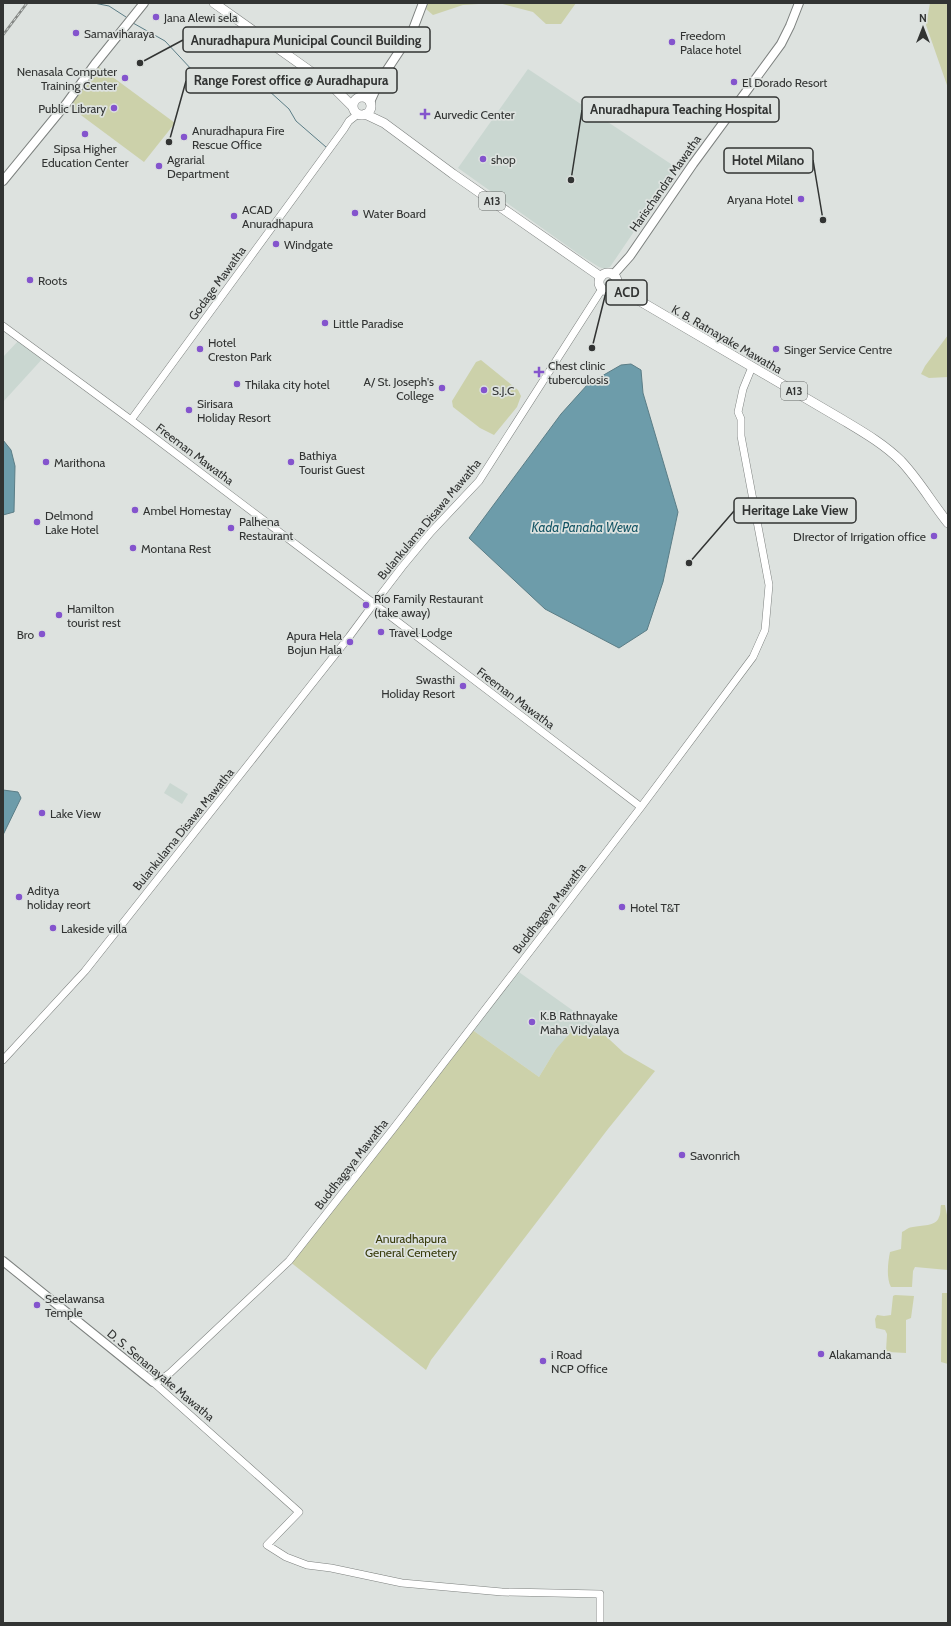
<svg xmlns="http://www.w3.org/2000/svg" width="951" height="1626" viewBox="0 0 951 1626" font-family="Cabin,sans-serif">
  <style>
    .built { fill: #cad7d1 }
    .green { fill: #ccd1aa }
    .water { fill: #6d9caa; stroke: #5b7d86 }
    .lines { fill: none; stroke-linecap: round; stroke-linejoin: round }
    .stream { stroke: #5b7d86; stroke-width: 1 }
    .secondary-casing { stroke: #7d817f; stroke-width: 8 }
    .primary-casing { stroke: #7d817f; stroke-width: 10 }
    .highway-casing { stroke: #7d817f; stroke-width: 10 }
    .secondary { stroke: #fff; stroke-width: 7 }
    .primary { stroke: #fff; stroke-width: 8 }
    .highway { stroke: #fff; stroke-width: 9 }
    .rail-casing { stroke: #848785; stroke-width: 2.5 }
    .rail { stroke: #dde2df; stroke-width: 1; stroke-dasharray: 3; stroke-linecap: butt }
    .poi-dot { fill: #8454cd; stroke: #dde2df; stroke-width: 1.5 }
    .labels { text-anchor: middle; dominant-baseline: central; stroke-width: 3.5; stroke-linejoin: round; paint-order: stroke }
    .shield { fill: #dde2df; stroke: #656867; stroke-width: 1 }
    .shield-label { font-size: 11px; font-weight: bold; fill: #323433 }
    .poi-label { font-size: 12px; fill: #323433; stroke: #dde2df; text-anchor: start }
    .street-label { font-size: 12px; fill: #323433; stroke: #dde2df }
    .park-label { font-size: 12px; fill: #383b0b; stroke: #dde2df }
    .water-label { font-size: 13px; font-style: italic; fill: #135464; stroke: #dde2df }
    .leader { fill: none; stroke: #323433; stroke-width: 1.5 }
    .callout-dot { fill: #323433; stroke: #dde2df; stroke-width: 1.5 }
    .callout { fill: #dde2df; stroke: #323433; stroke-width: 1.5 }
    .callout-label { font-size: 13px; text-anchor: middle; font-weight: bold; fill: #323433 }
  </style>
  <rect width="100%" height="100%" fill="#dde2df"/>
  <path class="built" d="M528,69L677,168L610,267L605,269L599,267L580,255L458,168Z
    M20,339L44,357L3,402V357Z
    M170,783L188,794L182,804L164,793Z
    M516,970L596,1027L585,1026L556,1049L539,1077L471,1029Z"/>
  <path class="green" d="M428,3H494L463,5L433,15L426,9Z
    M499,3H576L561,24H546L533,12Z
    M930,3H948V88L926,25Z
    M95,64L175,123L144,162L66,104Z
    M948,335V377L929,378L921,374L925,366Z
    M481,360L518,390L521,396L517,407L494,435L480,428L453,407L452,401L476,362Z
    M585,1026L596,1027L624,1053L655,1071L608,1129L457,1326L431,1360L426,1370L289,1261L471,1029L539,1077L556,1049L571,1032Z
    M941,1205H945L948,1220V1270L915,1267L913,1271L912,1287H891C886,1278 888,1262 890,1252L901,1249L902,1232C906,1230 909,1227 913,1227C921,1225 936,1227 939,1217C941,1214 940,1208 941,1205Z
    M942,1293H948V1364L941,1362Z
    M895,1295L914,1296L911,1318L906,1320V1353L888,1352L886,1351L887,1334L885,1330L876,1328L875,1319L877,1315L884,1316L891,1315L893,1296Z"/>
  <path class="water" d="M631,364L641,370L643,393L678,512L663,582L647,630L619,648L545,609L469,538L561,414L588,384L621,365Z
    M3,440L11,450L15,466L14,512L3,515Z
    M3,790L18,792L21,798L3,835Z"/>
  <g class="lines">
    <path class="stream" d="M94,3L109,6L126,17
      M133,23L165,41L193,71L204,78L235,90L256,87L268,90L289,109L296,121L326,147"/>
    <defs>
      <path id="secondary" d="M3,326L131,420L372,602
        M131,420L344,129L349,121L358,114
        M376,601L402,567L431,532L479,481L602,289
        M377,606L641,807
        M3,1060L85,971L349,637L372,606
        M153,1382L159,1381L170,1373L289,1261L393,1129L641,807L753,657L765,630L769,585L741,436V419L738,412L743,389L752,367
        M153,1382L299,1512L267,1545L286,1557L307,1565L331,1568L402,1583L502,1592L600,1594V1623"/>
      <path id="primary" d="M362,97L371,92L375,87
        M370,102L379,82L412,32L423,3
        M3,181L66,104L95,64L144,3
        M613,275L630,256L693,164L781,44L790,26L799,3
        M3,1261L153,1382"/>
      <path id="highway" d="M214,3L334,88L352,106
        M353 106a9 9 0 1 1 18 0a9 9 0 1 1-18 0Z
        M365,114L384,123L453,174L601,277
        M599 282a9 9 0 1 1 18 0a9 9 0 1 1-18 0Z
        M616,287L843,420C863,432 884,444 901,461C919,480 932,503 948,523"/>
    </defs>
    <use href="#secondary" class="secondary-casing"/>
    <use href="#primary" class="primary-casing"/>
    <use href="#highway" class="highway-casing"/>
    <use href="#secondary" class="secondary"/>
    <use href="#primary" class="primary"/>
    <use href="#highway" class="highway"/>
    <defs>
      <path id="rail" d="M3,35L27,3"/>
    </defs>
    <use href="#rail" class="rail-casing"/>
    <use href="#rail" class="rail"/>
  </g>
  <g class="poi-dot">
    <circle cx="156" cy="17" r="4"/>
    <circle cx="76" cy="33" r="4"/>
    <circle cx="672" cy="42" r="4"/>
    <circle cx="125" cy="78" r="4"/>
    <circle cx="734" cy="82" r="4"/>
    <circle cx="114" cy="108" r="4"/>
    <path d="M423 108h4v4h4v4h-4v4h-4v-4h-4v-4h4z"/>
    <circle cx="85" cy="134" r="4"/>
    <circle cx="184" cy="137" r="4"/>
    <circle cx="483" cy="159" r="4"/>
    <circle cx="159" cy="166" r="4"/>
    <circle cx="801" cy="199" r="4"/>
    <circle cx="355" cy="213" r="4"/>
    <circle cx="234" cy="216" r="4"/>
    <circle cx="276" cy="244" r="4"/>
    <circle cx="30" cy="280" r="4"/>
    <circle cx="325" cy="323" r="4"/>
    <circle cx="200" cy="349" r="4"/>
    <circle cx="776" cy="349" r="4"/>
    <path d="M537 366h4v4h4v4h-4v4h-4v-4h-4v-4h4z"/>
    <circle cx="237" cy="384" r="4"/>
    <circle cx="442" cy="388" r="4"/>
    <circle cx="484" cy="390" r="4"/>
    <circle cx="189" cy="410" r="4"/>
    <circle cx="46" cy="462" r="4"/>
    <circle cx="291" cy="462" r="4"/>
    <circle cx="135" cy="510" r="4"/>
    <circle cx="37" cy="522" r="4"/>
    <circle cx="231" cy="528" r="4"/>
    <circle cx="934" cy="536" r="4"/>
    <circle cx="133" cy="548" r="4"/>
    <circle cx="366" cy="605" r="4"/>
    <circle cx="59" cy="615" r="4"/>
    <circle cx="381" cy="632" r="4"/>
    <circle cx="42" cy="634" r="4"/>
    <circle cx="350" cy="642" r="4"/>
    <circle cx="463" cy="686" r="4"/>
    <circle cx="42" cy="813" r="4"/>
    <circle cx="19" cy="897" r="4"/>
    <circle cx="622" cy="907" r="4"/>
    <circle cx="53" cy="928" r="4"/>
    <circle cx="532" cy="1022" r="4"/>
    <circle cx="682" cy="1155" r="4"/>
    <circle cx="37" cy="1305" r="4"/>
    <circle cx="821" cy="1354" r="4"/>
    <circle cx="543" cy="1361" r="4"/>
  </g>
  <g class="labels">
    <g class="shield">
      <rect x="479" y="192" width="26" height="18" rx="3"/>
      <rect x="781" y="382" width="26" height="18" rx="3"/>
    </g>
    <g class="shield-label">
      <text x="492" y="201">A13</text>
      <text x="794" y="391">A13</text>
    </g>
    <g class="poi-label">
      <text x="164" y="17">Jana Alewi sela</text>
      <text x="84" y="33">Samaviharaya</text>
      <text x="680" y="35">Freedom<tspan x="680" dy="14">Palace hotel</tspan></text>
      <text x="117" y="71" text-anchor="end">Nenasala Computer<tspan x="117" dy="14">Training Center</tspan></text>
      <text x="742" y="82">El Dorado Resort</text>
      <text x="106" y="108" text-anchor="end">Public Library</text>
      <text x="434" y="114">Aurvedic Center</text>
      <text x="192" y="130">Anuradhapura Fire<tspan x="192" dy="14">Rescue Office</tspan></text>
      <text x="85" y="148" text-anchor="middle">Sipsa Higher<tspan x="85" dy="14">Education Center</tspan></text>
      <text x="167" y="159">Agrarial<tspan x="167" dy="14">Department</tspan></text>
      <text x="491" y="159">shop</text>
      <text x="793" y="199" text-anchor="end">Aryana Hotel</text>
      <text x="242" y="209">ACAD<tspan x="242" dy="14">Anuradhapura</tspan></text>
      <text x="363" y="213">Water Board</text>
      <text x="284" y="244">Windgate</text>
      <text x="38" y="280">Roots</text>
      <text x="333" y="323">Little Paradise</text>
      <text x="208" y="342">Hotel<tspan x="208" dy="14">Creston Park</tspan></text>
      <text x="784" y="349">Singer Service Centre</text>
      <text x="548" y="365">Chest clinic<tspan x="548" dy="14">tuberculosis</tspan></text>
      <text x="434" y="381" text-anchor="end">A/ St. Joseph's<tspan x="434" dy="14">College</tspan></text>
      <text x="245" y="384">Thilaka city hotel</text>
      <text x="492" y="390">S.J.C</text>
      <text x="197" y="403">Sirisara<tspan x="197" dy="14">Holiday Resort</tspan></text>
      <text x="299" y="455">Bathiya<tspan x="299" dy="14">Tourist Guest</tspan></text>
      <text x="54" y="462">Marithona</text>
      <text x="143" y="510">Ambel Homestay</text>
      <text x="45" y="515">Delmond<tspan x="45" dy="14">Lake Hotel</tspan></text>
      <text x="239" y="521">Palhena<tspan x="239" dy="14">Restaurant</tspan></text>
      <text x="926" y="536" text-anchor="end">DIrector of Irrigation office</text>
      <text x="141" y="548">Montana Rest</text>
      <text x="374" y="598">Río Family Restaurant<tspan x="374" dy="14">(take away)</tspan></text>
      <text x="67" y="608">Hamilton<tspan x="67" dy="14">tourist rest</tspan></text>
      <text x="389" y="632">Travel Lodge</text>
      <text x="34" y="634" text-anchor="end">Bro</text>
      <text x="342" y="635" text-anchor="end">Apura Hela<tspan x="342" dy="14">Bojun Hala</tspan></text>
      <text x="455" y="679" text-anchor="end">Swasthi<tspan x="455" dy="14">Holiday Resort</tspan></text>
      <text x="50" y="813">Lake View</text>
      <text x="27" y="890">Aditya<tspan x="27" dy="14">holiday reort</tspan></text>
      <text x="630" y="907">Hotel T&amp;T</text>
      <text x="61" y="928">Lakeside villa</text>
      <text x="540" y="1015">K.B Rathnayake<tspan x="540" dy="14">Maha Vidyalaya</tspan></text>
      <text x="690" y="1155">Savonrich</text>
      <text x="45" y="1298">Seelawansa<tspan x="45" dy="14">Temple</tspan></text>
      <text x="551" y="1354">i Road<tspan x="551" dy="14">NCP Office</tspan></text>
      <text x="829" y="1354">Alakamanda</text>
    </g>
    <g class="street-label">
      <text transform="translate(665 183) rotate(-55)">Harischandra Mawatha</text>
      <text transform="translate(217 283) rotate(-54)">Godage Mawatha</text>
      <text transform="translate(727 339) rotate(30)">K. B. Ratnayake Mawatha</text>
      <text transform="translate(195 454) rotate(37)">Freeman Mawatha</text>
      <text transform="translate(429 519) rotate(-50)">Bulankulama Disawa Mawatha</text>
      <text transform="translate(516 698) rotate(37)">Freeman Mawatha</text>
      <text transform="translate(183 829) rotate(-51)">Bulankulama Disawa Mawatha</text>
      <text transform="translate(549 908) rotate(-52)">Buddhagaya Mawatha</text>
      <text transform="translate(351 1164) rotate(-52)">Buddhagaya Mawatha</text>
      <text transform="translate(161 1375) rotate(40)">D. S. Senanayake Mawatha</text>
    </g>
    <g class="park-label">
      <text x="411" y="1238">Anuradhapura<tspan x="411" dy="14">General Cemetery</tspan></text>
    </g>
    <g class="water-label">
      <text x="585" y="527">Kada Panaha Wewa</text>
    </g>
  </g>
  <path class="leader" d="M140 63L183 40M169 142L186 81M571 180L582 110M823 220L813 160M592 348L606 292M689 563L734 511"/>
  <g class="callout-dot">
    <circle cx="140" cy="63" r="4"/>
    <circle cx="169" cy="142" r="4"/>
    <circle cx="571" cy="180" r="4"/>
    <circle cx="823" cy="220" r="4"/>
    <circle cx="592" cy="348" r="4"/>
    <circle cx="689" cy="563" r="4"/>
  </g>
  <g class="callout">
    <rect x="183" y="27" width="247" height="25" rx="4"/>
    <rect x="186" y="68" width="211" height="25" rx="4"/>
    <rect x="582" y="97" width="197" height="25" rx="4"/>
    <rect x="724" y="148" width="89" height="25" rx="4"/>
    <rect x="606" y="280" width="41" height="25" rx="4"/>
    <rect x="734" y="498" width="122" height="25" rx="4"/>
  </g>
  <g class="callout-label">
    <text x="306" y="45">Anuradhapura Municipal Council Building</text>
    <text x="291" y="85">Range Forest office @ Auradhapura</text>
    <text x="681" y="114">Anuradhapura Teaching Hospital</text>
    <text x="768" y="165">Hotel Milano</text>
    <text x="627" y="297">ACD</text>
    <text x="795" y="515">Heritage Lake View</text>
  </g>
  <rect width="951" height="1626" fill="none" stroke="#323433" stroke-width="8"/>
  <g transform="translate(923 28)" stroke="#dde2df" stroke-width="3" paint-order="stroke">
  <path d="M0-3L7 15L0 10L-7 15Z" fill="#323433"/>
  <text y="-6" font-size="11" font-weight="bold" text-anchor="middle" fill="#323433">N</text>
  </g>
</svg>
